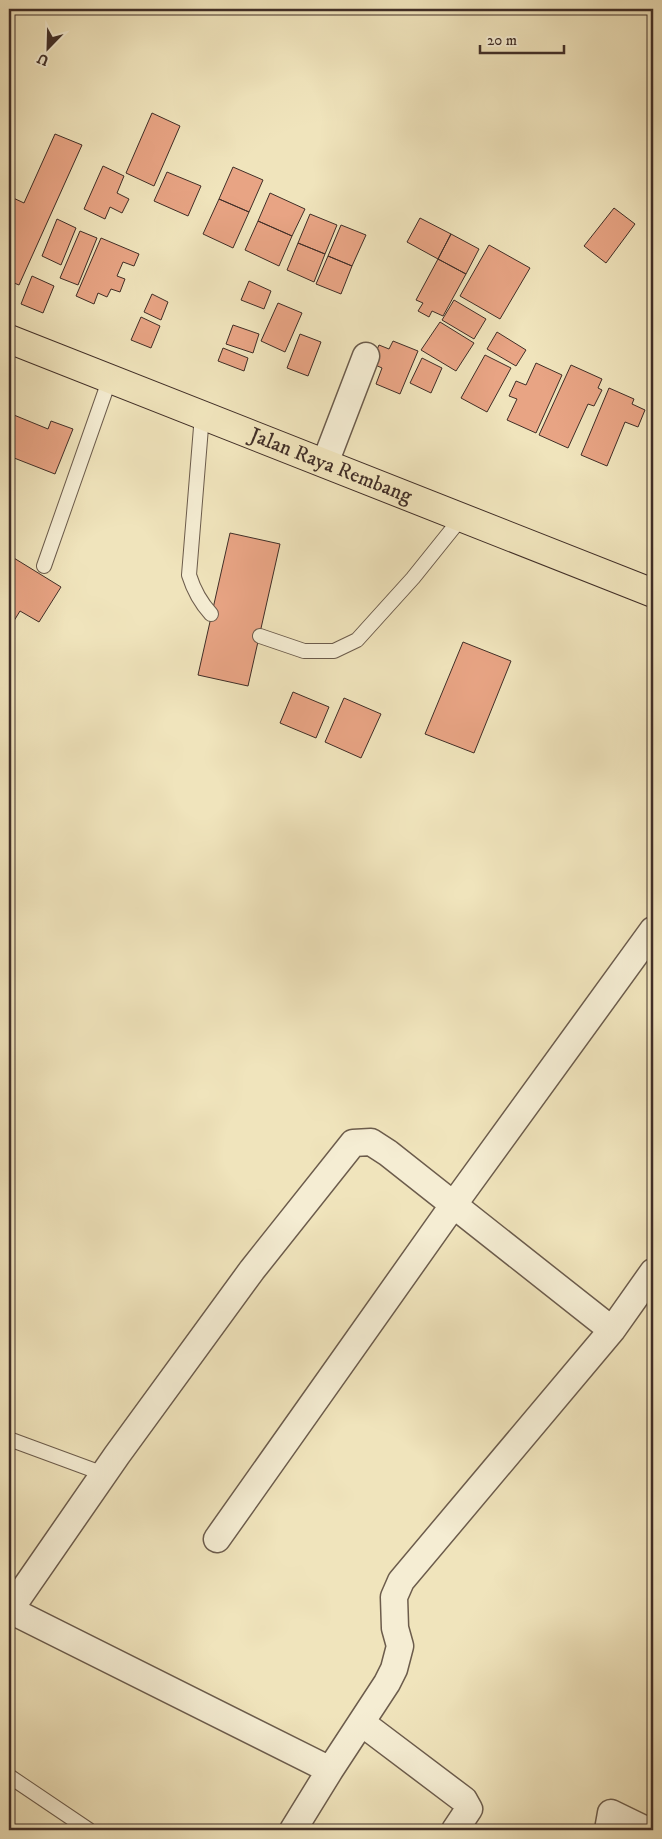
<svg xmlns="http://www.w3.org/2000/svg" width="662" height="1839" viewBox="0 0 662 1839" font-family="'IM FELL DW Pica',serif">
  <style>
    .building { fill: #e8a484; stroke: #402e27 }
    .lines { fill: none; stroke-linecap: round; stroke-linejoin: round }
    .lane-casing { stroke: #6c5c4c; stroke-width: 16 }
    .street-casing { stroke: #6c5c4c; stroke-width: 29 }
    .highway-casing { stroke: #402e27; stroke-width: 30 }
    .lane { stroke: #f5edd3; stroke-width: 14 }
    .street { stroke: #f5edd3; stroke-width: 26 }
    .highway { stroke: #f0e4bc; stroke-width: 28 }
    .labels { text-anchor: middle; dominant-baseline: central; stroke-width: 4; stroke-linejoin: round; paint-order: stroke }
    .street-label { font-size: 21px; fill: #402e27; stroke: #f5edd3 }
  </style>
  <rect width="100%" height="100%" fill="#f0e4bc"/>
  <filter id="stains"><feTurbulence type="fractalNoise" baseFrequency=".004" numOctaves="4"/><feColorMatrix values="0 0 0 0 .2 0 0 0 0 .09 0 0 0 0 .02 0 0 0 .5 -.17"/></filter>
  <radialGradient id="worn" r=".72"><stop offset=".6" stop-color="#630" stop-opacity="0"/><stop offset="1" stop-color="#630" stop-opacity=".3"/></radialGradient>
  <path class="building" d="M152,113L180,126L154,186L126,173Z
    M55,134L82,145L19,285L9,281V196L24,203Z
    M103,166L124,176L117,193L129,199L122,213L110,207L105,219L84,209Z
    M233,167L263,180L249,212L219,199Z
    M167,172L201,186L188,216L154,201Z
    M270,193L305,209L292,236L258,221Z
    M219,199L249,212L233,248L203,234Z
    M614,208L635,224L606,263L584,246Z
    M310,214L337,225L325,254L298,243Z
    M420,218L451,234L438,259L407,242Z
    M57,219L76,228L61,265L42,256Z
    M258,221L292,236L279,266L245,250Z
    M341,225L366,235L352,266L328,256Z
    M80,231L97,238L78,285L60,278Z
    M451,234L479,249L466,274L438,259Z
    M101,238L139,254L134,266L123,262L117,276L125,279L120,292L111,289L107,297L98,293L94,304L76,296Z
    M298,243L325,254L314,282L287,270Z
    M489,245L530,268L500,319L460,296Z
    M328,256L352,266L341,294L316,284Z
    M438,259L466,274L443,316L432,311L429,317L418,311L423,303L416,300Z
    M32,276L54,286L43,313L21,304Z
    M249,281L271,291L264,309L241,300Z
    M152,294L168,302L161,320L144,312Z
    M454,300L486,319L474,339L442,320Z
    M278,303L302,313L285,352L261,341Z
    M141,317L160,326L151,348L131,340Z
    M440,322L474,343L456,371L421,350Z
    M233,325L259,334L253,353L226,344Z
    M497,332L526,350L516,366L487,349Z
    M300,334L321,342L308,376L287,368Z
    M393,341L418,351L400,394L376,384L382,368L371,363L379,345L389,349Z
    M223,348L248,358L244,371L218,361Z
    M485,355L511,368L487,412L461,398Z
    M422,358L442,368L431,393L410,383Z
    M536,363L562,375L536,433L507,420L517,399L509,396L516,381L526,385Z
    M571,365L602,379L598,388L602,390L594,406L588,404L568,448L539,435Z
    M609,388L634,399L632,404L645,410L638,427L625,422L607,466L581,455Z
    M9,413L48,429L51,421L73,429L55,474L9,456Z
    M230,533L280,544L248,686L198,675Z
    M9,555L61,587L39,622L20,611L9,629Z
    M463,642L511,661L474,753L425,734Z
    M293,692L329,707L316,738L280,723Z
    M344,698L381,714L361,758L325,742Z"/>
  <g class="lines">
    <defs>
      <path id="lane" d="M202,415L189,575C194,591 200,602 211,614
        M44,566L110,378
        M260,636L304,651H334L357,640L413,578L462,517
        M9,1439L104,1474
        M9,1776L89,1830"/>
      <path id="street" d="M325,463L366,356
        M217,1539L454,1204L653,930
        M10,1610L330,1770
        M9,1611L117,1455L252,1270L353,1143L371,1142L388,1153L612,1330
        M362,1723L464,1800L469,1809L455,1830
        M293,1830L330,1770L387,1683L394,1669L400,1646L395,1628L394,1597L401,1581L612,1330L653,1272
        M608,1830L611,1813L646,1830"/>
      <g id="highway">
        <path id="s1" d="M9,339L653,593"/>
      </g>
    </defs>
    <use href="#lane" class="lane-casing"/>
    <use href="#street" class="street-casing"/>
    <use href="#highway" class="highway-casing"/>
    <use href="#lane" class="lane"/>
    <use href="#street" class="street"/>
    <use href="#highway" class="highway"/>
  </g>
  <g class="labels">
    <g class="street-label">
      <text stroke="none"><textPath href="#s1" startOffset="346">Jalan Raya Rembang</textPath></text>
    </g>
  </g>
  <rect width="662" height="1839" fill="none" stroke="#f0e4bc" stroke-width="30"/>
  <rect x="10" y="10" width="642" height="1819" fill="none" stroke="#402e27" stroke-width="2.5"/>
  <rect x="15" y="15" width="632" height="1809" fill="none" stroke="#402e27"/>
  <g transform="translate(48 48) rotate(203)" stroke="#f5edd3" stroke-width="4" paint-order="stroke">
  <path d="M0-4L9 19L0 12L-9 19Z" fill="#402e27"/>
  <text y="-8" font-size="14" font-weight="bold" text-anchor="middle" fill="#402e27">U</text>
  </g>
  <path d="M480 45v8h84v-8" fill="none" stroke="#402e27" stroke-width="2.5"/>
  <text x="487" y="45" font-size="15" fill="#402e27" stroke="#f5edd3" stroke-width="4" paint-order="stroke">20 m</text>
  <rect width="100%" height="100%" filter="url(#stains)"/>
  <rect width="100%" height="100%" fill="url(#worn)"/>
</svg>
